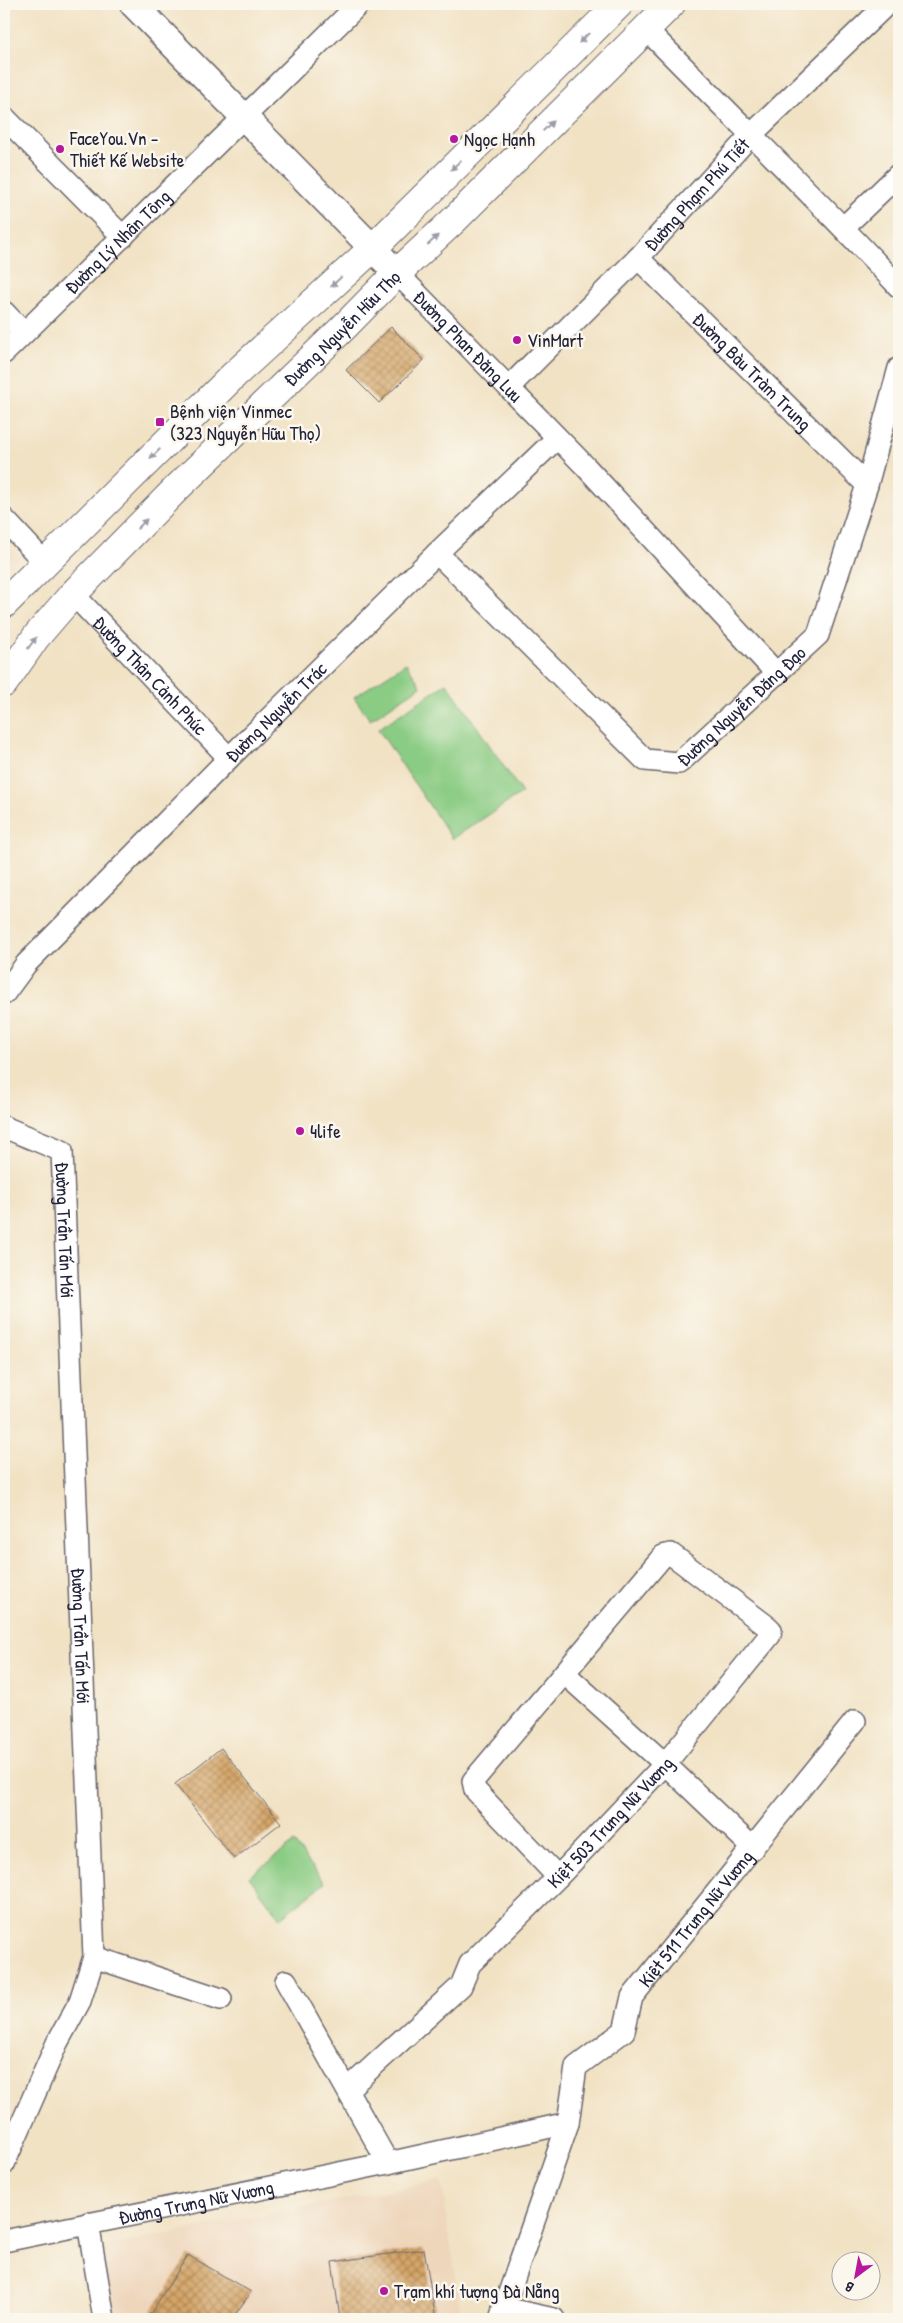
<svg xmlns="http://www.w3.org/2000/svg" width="903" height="2323" viewBox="0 0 903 2323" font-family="'Patrick Hand',sans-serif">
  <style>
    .built { fill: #eed6bb }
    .green { fill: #8bcc84; stroke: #567760 }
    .building { fill: url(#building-cross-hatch) }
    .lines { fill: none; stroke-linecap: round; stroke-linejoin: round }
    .minor-casing { stroke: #6a656b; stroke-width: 24 }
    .tertiary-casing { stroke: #6a656b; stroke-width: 29 }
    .primary-casing { stroke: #6a656b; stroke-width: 30 }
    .minor { stroke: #fff; stroke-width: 21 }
    .tertiary { stroke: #fff; stroke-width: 26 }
    .primary { stroke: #fff; stroke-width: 28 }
    .oneway { fill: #9c9ca7 }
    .poi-dot { fill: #b5179e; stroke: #fbf7ec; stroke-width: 2 }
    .labels { text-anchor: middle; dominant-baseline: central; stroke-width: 5; stroke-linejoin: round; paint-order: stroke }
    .poi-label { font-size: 19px; fill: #22223b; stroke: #fbf7ec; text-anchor: start }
    .street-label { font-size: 19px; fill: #22223b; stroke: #fbf7ec }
  </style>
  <defs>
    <pattern id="building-cross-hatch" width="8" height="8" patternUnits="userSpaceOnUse" patternTransform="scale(1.25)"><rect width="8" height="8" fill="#d5a567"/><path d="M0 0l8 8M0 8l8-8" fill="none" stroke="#ac8656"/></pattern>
  </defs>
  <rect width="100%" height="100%" fill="#fbf7ec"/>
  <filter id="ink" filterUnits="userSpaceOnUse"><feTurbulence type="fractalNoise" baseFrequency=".02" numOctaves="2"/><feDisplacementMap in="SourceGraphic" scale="10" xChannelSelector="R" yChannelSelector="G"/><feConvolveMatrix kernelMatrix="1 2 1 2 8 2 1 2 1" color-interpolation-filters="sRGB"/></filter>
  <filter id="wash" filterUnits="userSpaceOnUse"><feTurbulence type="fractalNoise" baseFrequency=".0096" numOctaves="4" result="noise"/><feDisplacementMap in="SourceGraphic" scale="20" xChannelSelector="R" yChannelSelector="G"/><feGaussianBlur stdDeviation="1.12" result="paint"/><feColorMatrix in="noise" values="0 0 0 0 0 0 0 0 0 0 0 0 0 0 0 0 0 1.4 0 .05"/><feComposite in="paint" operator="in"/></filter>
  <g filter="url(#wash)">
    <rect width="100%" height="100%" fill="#f1e2c4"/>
    <path class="built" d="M4,542L20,558L4,573Z
      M441,2180L462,2319H110L97,2248Z"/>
    <path class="green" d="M406,663L421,686L370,720L354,697Z
      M447,683L522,793L452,839L378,729Z
      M294,1843L325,1883L280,1918L249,1877Z"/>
    <g id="blocks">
      <path class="building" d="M391,327L424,360L379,403L346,370Z
        M221,1748L281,1823L234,1859L175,1784Z
        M424,2249L436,2319H340L332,2262Z
        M188,2255L251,2292L232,2319H147Z"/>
    </g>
  </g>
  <g filter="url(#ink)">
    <use href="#blocks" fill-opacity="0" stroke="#6a656b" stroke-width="1"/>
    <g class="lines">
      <defs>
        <g id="minor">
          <path d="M646,29C730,115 817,198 899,287"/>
          <path d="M4,117L123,237"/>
          <path d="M844,227L899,174"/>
          <path id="s1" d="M638,258L867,485"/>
          <path id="s2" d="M397,273L586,467L777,674"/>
          <path d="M4,312L24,333"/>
          <path id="s3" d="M4,353L359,4"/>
          <path id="s4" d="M509,387L638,258L750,136L887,4"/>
          <path d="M4,519L46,564"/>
          <path id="s5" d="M437,553L645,760L679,763L818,635L867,485L899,368"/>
          <path id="s6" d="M73,594L229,758"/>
          <path id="s7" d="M4,994L26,964L229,758L437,553L557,438"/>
          <path id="s8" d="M4,1127L62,1151L94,1957L80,2001L57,2043L4,2164"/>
          <path d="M564,1673L665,1764L753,1848"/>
          <path d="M94,1957L221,1999"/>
          <path d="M286,1981L388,2163"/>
          <path id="s9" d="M348,2089L461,1986L470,1964L558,1877L665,1764L770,1635L771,1630L768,1627L671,1554L663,1556L473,1781L475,1790L558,1877"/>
          <path d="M88,2223L104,2319"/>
          <path id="s10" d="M4,2241L388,2163L568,2123"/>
          <path d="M503,2308L554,2319"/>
          <path id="s11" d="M500,2319L568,2123L576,2067L624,2031L632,1997L855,1721"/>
        </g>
        <path id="tertiary" d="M133,4L397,273"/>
        <g id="primary">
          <path d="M4,604L234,375L372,249L619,4"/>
          <path id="s12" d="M4,683L36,637L73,594L177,488L342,329L397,273L453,221L671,4"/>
        </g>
      </defs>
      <use href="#minor" class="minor-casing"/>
      <use href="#tertiary" class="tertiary-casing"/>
      <use href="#primary" class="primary-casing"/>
      <use href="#minor" class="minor"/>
      <use href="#tertiary" class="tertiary"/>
      <use href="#primary" class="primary"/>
    </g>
    <defs><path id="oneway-solid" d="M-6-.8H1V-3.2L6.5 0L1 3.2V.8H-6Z" transform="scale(1.25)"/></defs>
    <g class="oneway">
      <use href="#oneway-solid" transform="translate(584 38) rotate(135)"/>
      <use href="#oneway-solid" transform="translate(548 126) rotate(-45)"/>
      <use href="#oneway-solid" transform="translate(456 165) rotate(135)"/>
      <use href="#oneway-solid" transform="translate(433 240) rotate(-43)"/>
      <use href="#oneway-solid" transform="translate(336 282) rotate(137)"/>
      <use href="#oneway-solid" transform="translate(155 454) rotate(135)"/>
      <use href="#oneway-solid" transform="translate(142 524) rotate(-45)"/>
      <use href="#oneway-solid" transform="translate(32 643) rotate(-54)"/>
    </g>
  </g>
  <g class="poi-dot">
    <circle cx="454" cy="139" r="5"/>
    <circle cx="60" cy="149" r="5"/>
    <circle cx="517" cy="340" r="5"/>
    <rect x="155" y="417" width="10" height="10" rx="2.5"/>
    <circle cx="300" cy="1131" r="5"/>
    <circle cx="384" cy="2291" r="5"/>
  </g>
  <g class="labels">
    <g class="poi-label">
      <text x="70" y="138">FaceYou.Vn -<tspan x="70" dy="22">Thiết Kế Website</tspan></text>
      <text x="464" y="139">Ngọc Hạnh</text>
      <text x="527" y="340">VinMart</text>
      <text x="170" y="411">Bệnh viện Vinmec<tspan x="170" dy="22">(323 Nguyễn Hữu Thọ)</tspan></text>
      <text x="310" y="1131">4life</text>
      <text x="394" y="2291">Trạm khí tượng Đà Nẵng</text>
    </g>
    <g class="street-label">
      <text stroke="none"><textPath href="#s4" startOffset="269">Đường Phạm Phú Tiết</textPath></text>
      <text stroke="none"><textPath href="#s3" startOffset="159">Đường Lý Nhân Tông</textPath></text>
      <text stroke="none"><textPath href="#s12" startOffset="491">Đường Nguyễn Hữu Thọ</textPath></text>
      <text stroke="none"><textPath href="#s2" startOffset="102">Đường Phan Đăng Lưu</textPath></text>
      <text stroke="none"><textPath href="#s1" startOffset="161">Đường Bàu Tràm Trung</textPath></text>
      <text stroke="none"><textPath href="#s6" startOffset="112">Đường Thân Cảnh Phúc</textPath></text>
      <text stroke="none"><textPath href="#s5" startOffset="412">Đường Nguyễn Đăng Đạo</textPath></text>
      <text stroke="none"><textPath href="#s7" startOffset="392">Đường Nguyễn Trác</textPath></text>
      <text stroke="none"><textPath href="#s8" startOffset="142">Đường Trần Tấn Mới</textPath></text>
      <text stroke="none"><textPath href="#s8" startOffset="548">Đường Trần Tấn Mới</textPath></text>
      <text stroke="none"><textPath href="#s9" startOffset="376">Kiệt 503 Trưng Nữ Vương</textPath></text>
      <text stroke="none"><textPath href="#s11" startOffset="460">Kiệt 511 Trưng Nữ Vương</textPath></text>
      <text stroke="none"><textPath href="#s10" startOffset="196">Đường Trưng Nữ Vương</textPath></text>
    </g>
  </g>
  <rect width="903" height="2323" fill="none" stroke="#fbf7ec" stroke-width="20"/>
  <g transform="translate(856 2276) rotate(212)"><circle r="24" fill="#fbf7ec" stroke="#a4a2a5"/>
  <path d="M0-4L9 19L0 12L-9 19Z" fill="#b5179e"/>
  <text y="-8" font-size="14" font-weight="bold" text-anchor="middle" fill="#22223b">B</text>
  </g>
</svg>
